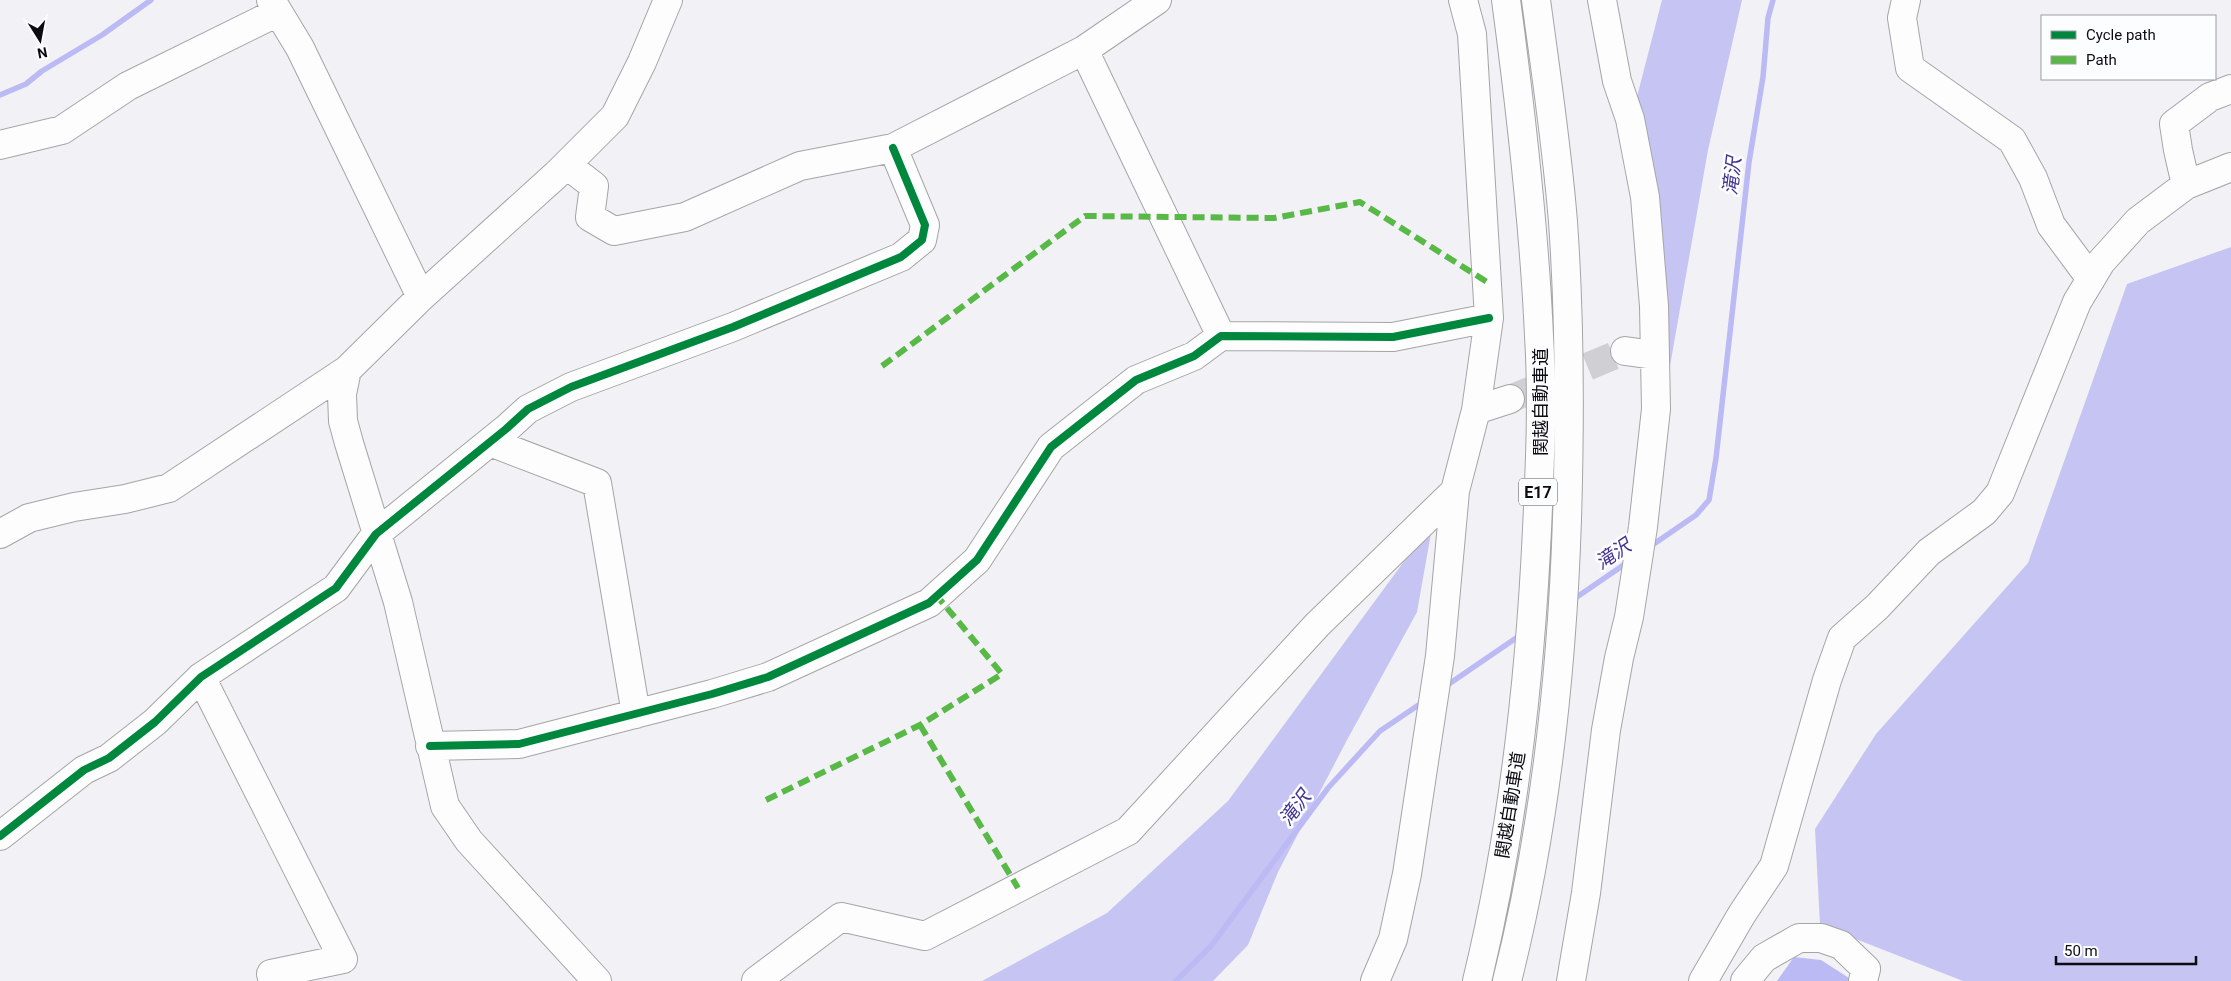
<svg xmlns="http://www.w3.org/2000/svg" width="2231" height="981" viewBox="0 0 2231 981" font-family="Roboto,'Noto Sans JP',sans-serif">
  <style>
    .forest { fill: #c6c4f3 }
    .water { fill: #bcbaf4 }
    .lines { fill: none; stroke-linecap: round; stroke-linejoin: round }
    .stream { stroke: #bcbaf4; stroke-width: 5.5 }
    .minor-tunnel { stroke: #cfcfd4; stroke-width: 28; stroke-dasharray: 28 14; stroke-linecap: butt }
    .minor-casing { stroke: #a5a5a8; stroke-width: 30 }
    .highway-casing { stroke: #a5a5a8; stroke-width: 30 }
    .minor { stroke: #fdfdfe; stroke-width: 28 }
    .highway { stroke: #fdfdfe; stroke-width: 28 }
    .quiet { stroke: #58b947; stroke-width: 6; stroke-dasharray: 12 6; stroke-linecap: butt }
    .cycleway-casing { stroke: #fcfdff; stroke-width: 11 }
    .cycleway { stroke: #00873e; stroke-width: 8 }
    .labels { text-anchor: middle; dominant-baseline: central; stroke-width: 5; stroke-linejoin: round; paint-order: stroke }
    .shield { fill: #fcfdff; stroke: #545458; stroke-width: 1 }
    .shield-label { font-size: 16px; font-weight: bold; fill: #0c0c10 }
    .street-label { font-size: 18px; fill: #0c0c10; stroke: #fcfdff }
    .water-label { font-size: 19px; font-style: italic; fill: #433490; stroke: #fcfdff }
  </style>
  <rect width="100%" height="100%" fill="#f1f1f6"/>
  <path class="forest" d="M1662,0H1742L1708,150L1664,400L1632,116Z
    M2231,247V981H1963L1820,925L1815,829L1876,734L2028,563L2127,284Z
    M1433,522L1417,612L1347,740L1278,872L1248,945L1213,981H982L1107,913L1228,801Z"/>
  <path class="water" d="M1794,957L1821,960L1849,978V981H1777Z"/>
  <g class="lines">
    <path class="stream" d="M0,95L26,84L42,71L102,35L151,0
      M1648,548L1696,515L1709,500L1716,458L1749,162L1763,77L1768,18L1773,0
      M1571,601L1628,562
      M1443,688L1522,634
      M1176,981L1211,946L1328,788L1380,731L1423,702"/>
    <path class="minor-tunnel" d="M1510,399L1625,351"/>
    <defs>
      <path id="minor" d="M271,0L300,48L421,297
        M1906,0L1902,18L1910,68L2012,140L2033,178L2051,225L2091,279
        M1084,50L1221,336
        M0,145L62,130L128,86L278,12
        M567,165L594,186L590,217L614,231L685,217L800,166L893,148L1084,50L1157,0
        M2186,185L2178,150L2174,124L2210,97L2231,89
        M1625,351L1654,355
        M1476,410L1510,399
        M490,442L597,483L636,714
        M0,534L29,518L74,507L125,499L169,488L347,370
        M201,677L343,959L271,974L273,981
        M430,746L519,744L712,694L768,677L929,603L977,560L1051,447L1136,380L1194,356L1221,336L1393,337L1489,318
        M0,836L84,770L109,758L155,722L201,677L336,588L376,534L506,429L528,409L571,387L733,327L901,257L922,240L925,225L893,148
        M597,981L469,841L445,806L398,602L349,443L343,421L342,394L347,370L421,297L556,175L615,116L642,62L668,0
        M756,981L841,917L925,936L1128,831L1317,625L1455,491
        M1375,981L1393,939L1407,874L1440,656L1455,491L1476,410L1489,318L1472,34L1463,0
        M1571,981L1586,893L1606,730L1619,658L1629,617L1643,527L1656,409L1654,306L1645,197L1630,119L1617,81L1602,0
        M1703,981L1742,914L1774,866L1827,680L1842,638L1877,607L1929,552L1984,512L2000,493L2077,302L2101,262L2138,221L2186,185L2231,167
        M1745,981L1764,958L1799,938H1821L1841,945L1866,969L1863,981"/>
      <path id="highway" d="M1477,981C1513,833 1530,681 1537,529C1540,465 1543,400 1539,336C1534,223 1521,112 1506,0
        M1507,981C1545,830 1562,675 1567,519C1570,420 1570,321 1563,222C1557,147 1546,74 1536,0"/>
    </defs>
    <use href="#minor" class="minor-casing"/>
    <use href="#highway" class="highway-casing"/>
    <use href="#minor" class="minor"/>
    <use href="#highway" class="highway"/>
    <path class="quiet" d="M882,366L1085,216L1274,218L1360,202L1487,282
      M920,725L1018,888
      M766,800L920,725L1002,674L937,596"/>
    <defs>
      <path id="cycleway" d="M430,746L519,744L712,694L768,677L929,603L977,560L1051,447L1136,380L1194,356L1221,336L1393,337L1489,318
        M0,836L84,770L109,758L155,722L201,677L336,588L376,534L506,429L528,409L571,387L733,327L901,257L922,240L925,225L893,148"/>
    </defs>
    <use href="#cycleway" class="cycleway-casing"/>
    <use href="#cycleway" class="cycleway"/>
  </g>
  <g class="labels">
    <rect class="shield" x="1519" y="478.5" width="38" height="27" rx="4"/>
    <g class="shield-label">
      <text x="1538" y="492">E17</text>
    </g>
    <g class="street-label">
      <text transform="translate(1540 402) rotate(-90)">関越自動車道</text>
      <text transform="translate(1510 805) rotate(-81)">関越自動車道</text>
    </g>
    <g class="water-label">
      <text transform="translate(1732 176) rotate(-83)">滝沢</text>
      <text transform="translate(1613 554) rotate(-34)">滝沢</text>
      <text transform="translate(1295 808) rotate(-53)">滝沢</text>
    </g>
  </g>
  <rect x="2041" y="15" width="175" height="65" fill="#fcfdff" stroke="#9c9d9f"/>
  <rect x="2051" y="31" width="25" height="8" fill="#00873e" stroke="#9c9d9f"/>
  <text x="2086" y="40" font-size="15" fill="#0c0c10">Cycle path</text>
  <rect x="2051" y="56" width="25" height="8" fill="#58b947" stroke="#9c9d9f"/>
  <text x="2086" y="65" font-size="15" fill="#0c0c10">Path</text>
  <g transform="translate(40 40) rotate(169)" stroke="#fcfdff" stroke-width="4" paint-order="stroke">
  <path d="M0-4L9 19L0 12L-9 19Z" fill="#0c0c10"/>
  <text y="-8" font-size="14" font-weight="bold" text-anchor="middle" fill="#0c0c10">N</text>
  </g>
  <path d="M2056 956v8h140v-8" fill="none" stroke="#0c0c10" stroke-width="2.5"/>
  <text x="2064" y="956" font-size="15" fill="#0c0c10" stroke="#fcfdff" stroke-width="4" paint-order="stroke">50 m</text>
</svg>
